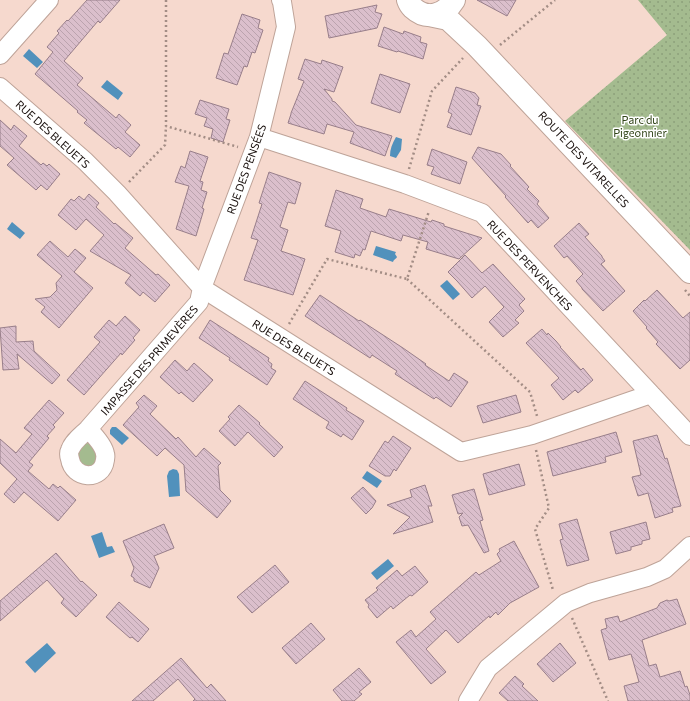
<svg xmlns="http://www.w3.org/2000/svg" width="690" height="701" viewBox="0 0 690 701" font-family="Commissioner,sans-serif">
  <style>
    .grass { fill: #a4bb8f }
    .park { fill: url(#park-dots) }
    .water { fill: #5191bc }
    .building { fill: url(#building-back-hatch); stroke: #987e8a }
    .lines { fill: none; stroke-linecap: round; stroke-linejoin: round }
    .street-casing { stroke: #bea398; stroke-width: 20 }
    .secondary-casing { stroke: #bea398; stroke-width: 24 }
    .path { stroke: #a38d85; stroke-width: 2.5; stroke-dasharray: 2 3; stroke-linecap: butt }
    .street { stroke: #fff; stroke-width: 18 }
    .secondary { stroke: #fff; stroke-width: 22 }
    .labels { text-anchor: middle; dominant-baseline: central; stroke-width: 3; stroke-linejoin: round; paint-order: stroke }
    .park-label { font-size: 11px; fill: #2e4215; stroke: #fff }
    .street-label { font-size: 11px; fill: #150c09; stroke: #fff }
  </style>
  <defs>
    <pattern id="park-dots" width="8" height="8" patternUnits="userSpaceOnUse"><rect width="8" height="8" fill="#a4bb8f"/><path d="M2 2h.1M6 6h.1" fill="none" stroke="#8ca07a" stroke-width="1.8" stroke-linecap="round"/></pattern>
    <pattern id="building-back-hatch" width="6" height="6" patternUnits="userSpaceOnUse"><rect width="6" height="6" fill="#dbbfcc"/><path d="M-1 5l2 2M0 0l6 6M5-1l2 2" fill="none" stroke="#bba3ae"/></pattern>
  </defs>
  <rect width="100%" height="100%" fill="#f6d9ce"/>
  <path class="grass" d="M88,443L95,446L99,462L84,469L75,452L84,444Z"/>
  <path class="park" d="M638,0H690V250L565,121L667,35Z"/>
  <path class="water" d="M29,49L43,62L37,68L23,56Z
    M107,80L123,93L118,100L101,87Z
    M396,137L402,139L401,150L396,158L390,156C390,149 392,144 396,137Z
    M12,222L25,233L20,239L7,229Z
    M376,246L396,252L395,254L397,257C396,259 394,259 393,262L373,255Z
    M447,280L460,294L453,300L440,286Z
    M112,427H116L129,438L122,445L110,434V430Z
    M173,469L177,470L179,474L180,496L169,497L167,476L169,471Z
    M367,471L382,481L377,488L362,478Z
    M102,532L107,547L112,546L115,552L99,558L91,536Z
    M388,559L394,566L377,580L371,573Z
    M47,643L56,653L35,673L25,662Z"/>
  <path class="building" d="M87,0H120L100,23L98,21L64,61L83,78L77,85L116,118L119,114L131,125L125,132L140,145L130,157L118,147L116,149L84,123L87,120L77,112L78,111L35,74L53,52L47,47L59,33L57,31L67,20L68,21Z
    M477,0H516L507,16Z
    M377,5L375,12L382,14L377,28L329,38L325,16Z
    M242,14L260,20L258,28L263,30L255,53L252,52L247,67L244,66L237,85L216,78L224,53L228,54Z
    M384,27L403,34L404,31L421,37L420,42L427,44L423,59L398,51L397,52L378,46Z
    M305,59L321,64L322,60L343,67L334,92L324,89L332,99V101L335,102L356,125L392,136L385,156L350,143L354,132L327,124L324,134L288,123L291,114V113L304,81L298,79Z
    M380,74L410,84L400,113L371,103Z
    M456,87L475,93L479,98L477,105L481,106L471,135L447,127L452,114L448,112Z
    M200,100L229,109L226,119L230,120L223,142L211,138L213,129L204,126L207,118L195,114Z
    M0,120L11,130L14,125L27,136L19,146L41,165L43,163L47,166L49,164L60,174L47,190L41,185L36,190L7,165L14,158L0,146Z
    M478,147L501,154L511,165L510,166L529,187L527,189L539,201L537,204L549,218L538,228L531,220L528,223L505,197L506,196L472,158Z
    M432,149L467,162L460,184L431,174L434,167L427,165Z
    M190,151L208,157L200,181L203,182L201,190L207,192L202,208L204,209L196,236L176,229L189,186L175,182L181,166L185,168Z
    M269,172L301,183L295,204L288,202L280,227L288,230L281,251L305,259L293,295L244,280L258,240L251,238L262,204L259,203Z
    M336,190L363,199L360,208L386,217L389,209L431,222L432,220L444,224V226L482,238L459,259L426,249L428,242L403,235L401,241L371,231L365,250L363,249L360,256L355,254L354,258L335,252L341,231L325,226Z
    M89,194L99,203L96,207L114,224L115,223L133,238L125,248L156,275L158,274L170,285L155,302L143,292L140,296L125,283L131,275L90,251L104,235L86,219L76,230L58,215L71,199L74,201L79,196L84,200Z
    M579,223L589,234L585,237L602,256V257L605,261L601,264L625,291L603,311L582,289V288L576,281L583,274L567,256L564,258L554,246Z
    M50,241L68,257L75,249L86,258L74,272L93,288L59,328L41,312L45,307L35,299L50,297L57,290L56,283L62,276L37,255Z
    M465,255L482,273L493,264L525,299L519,305L524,311L515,320L519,323L503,337L489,322L504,307L485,286L472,298L457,281L448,272Z
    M657,290L683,318L690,312V360L680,369L656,344L658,342L646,328L647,327L633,311L644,300L645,301Z
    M320,295L359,321L360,320L403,348L426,364L425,365L449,381L454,373L468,382L451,407L436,397L434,399L412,385L395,374L397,371L372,355L370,358L305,316Z
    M125,316L140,330L133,338L135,340L122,355L121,353L84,395L67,380L100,342L94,337L109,320L116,326Z
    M210,320L269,358L268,361L272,364L271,368L276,371L267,385L229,360L230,358L199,338Z
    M16,326V342L33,341L34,351L60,375L52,384L17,354L19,369L3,370L0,328Z
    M542,329L547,335L548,333L556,341L561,347H560L581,370L583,368L593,380L578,393L575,390L563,400L551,385L559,378L526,343Z
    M175,360L187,371L194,363L213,380L193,402L181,392L179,394L160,377Z
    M305,381L347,408L346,410L364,421L352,440L343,434L341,437L326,428L329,422L293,399Z
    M144,395L157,406L150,414L176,439L178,437L196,457L204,448L221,463L218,466L220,490L231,501L217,518L186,491L184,465L165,448L157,456L123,425L139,407L136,403Z
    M516,395L521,412L483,423L477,406Z
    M49,400L64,413L53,425L55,427L47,436L49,438L29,462L33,465L28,471L49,489L53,484L58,488L60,486L76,500L58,521L24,492L14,503L4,494L17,479L0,463V439L16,453L32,434L24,428Z
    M239,405L260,423L259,424L283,447L274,457L248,432L235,446L219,431L230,419L228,417Z
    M616,432L622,452L605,457L606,462L553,476L547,452Z
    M657,435L665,459L667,458L681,506L672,508L673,512L655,518L648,493L638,496L632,477L641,475L633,441Z
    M393,436L411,448L396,471L394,469L390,476H385L369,466L385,441L388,443Z
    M519,464L525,485L489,495L483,474Z
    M425,485L432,506H428L433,522L393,534L410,517L387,505L412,497L410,490Z
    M363,487L376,501L372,508L366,514L351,498Z
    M474,489L483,520L480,521L489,551L484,553L468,525L462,526L459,517L463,513L458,514L452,495Z
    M577,519L589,560L567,566L560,540L563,539L559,524Z
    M646,522L650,539L642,541V544L631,547V550L616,554L610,532Z
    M164,524L174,548L154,556L159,568L150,588L134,581V578L131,576L134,568L123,541Z
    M514,541L539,587L510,603L498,615L496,612L490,618L489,616L458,643L446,630L426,649L446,672L431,684L396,642L411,630L416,637L436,619L430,612L476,572L479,575L501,561L497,554L500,551L499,549Z
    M56,553L81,582L82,581L97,595L76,617L61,603L64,599L47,580L0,621V601Z
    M275,565L289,582L252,613L237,597Z
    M415,566L428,582L412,596L410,595L393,609L391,606L377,618L368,607L369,605L365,600L378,590L376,588L397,570L402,576Z
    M677,599L686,624L642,640L649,666L656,664L660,677L680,671L685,687L687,686L690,695V701H628L624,686L639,682L631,654L609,660L601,630L607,628L605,619L618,616L620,622L657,608L660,603L667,600L669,601Z
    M119,602L149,629L138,642L132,637L130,638L106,617Z
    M311,623L325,639L296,664L282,648Z
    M560,643L576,663L553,682L537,664Z
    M181,658L207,688L211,684L226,701H193L195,699L178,679L153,701H132Z
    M359,668L371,682L359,692L362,694L354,701H342L333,690Z
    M515,676L524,684L522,686L538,701H508L499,693Z"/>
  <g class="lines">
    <defs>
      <path id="street" d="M0,55L49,0
        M0,87L85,161L117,193L202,288L461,452L532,435L651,394
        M259,137L405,184L482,213L690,436
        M88,429C94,435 104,446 105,454C106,456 105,458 105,460C102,482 73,479 70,459C69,456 69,452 70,450C73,441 82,435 88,429L199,302L202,288L259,137L286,27L282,2L281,0
        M468,701L488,668L566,603L590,593L647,577L665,569L690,546"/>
      <path id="secondary" d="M408,0C409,3 411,6 413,8C427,21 445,15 454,0
        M429,15L448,19L477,46L690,272"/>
    </defs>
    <use href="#street" class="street-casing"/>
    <use href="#secondary" class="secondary-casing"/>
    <path class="path" d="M166,0V126L238,147
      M500,45L555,0
      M409,169L432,91L463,58
      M129,182L165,145L166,126
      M407,279L530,392L537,416
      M685,290L690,296
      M289,324L327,259L407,279L429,211
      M536,450L549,508L535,529L553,590L554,591
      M572,618L608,701"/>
    <use href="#street" class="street"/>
    <use href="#secondary" class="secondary"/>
  </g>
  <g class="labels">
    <g class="park-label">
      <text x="640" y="119">Parc du<tspan x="640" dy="13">Pigeonnier</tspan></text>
    </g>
    <g class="street-label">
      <text transform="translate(53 134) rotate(42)">RUE DES BLEUETS</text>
      <text transform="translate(584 159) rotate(47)">ROUTE DES VITARELLES</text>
      <text transform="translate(246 169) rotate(-70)">RUE DES PENSÉES</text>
      <text transform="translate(530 265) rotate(47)">RUE DES PERVENCHES</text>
      <text transform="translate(294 347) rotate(32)">RUE DES BLEUETS</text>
      <text transform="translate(149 360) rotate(-49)">IMPASSE DES PRIMEVÈRES</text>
    </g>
  </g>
</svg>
